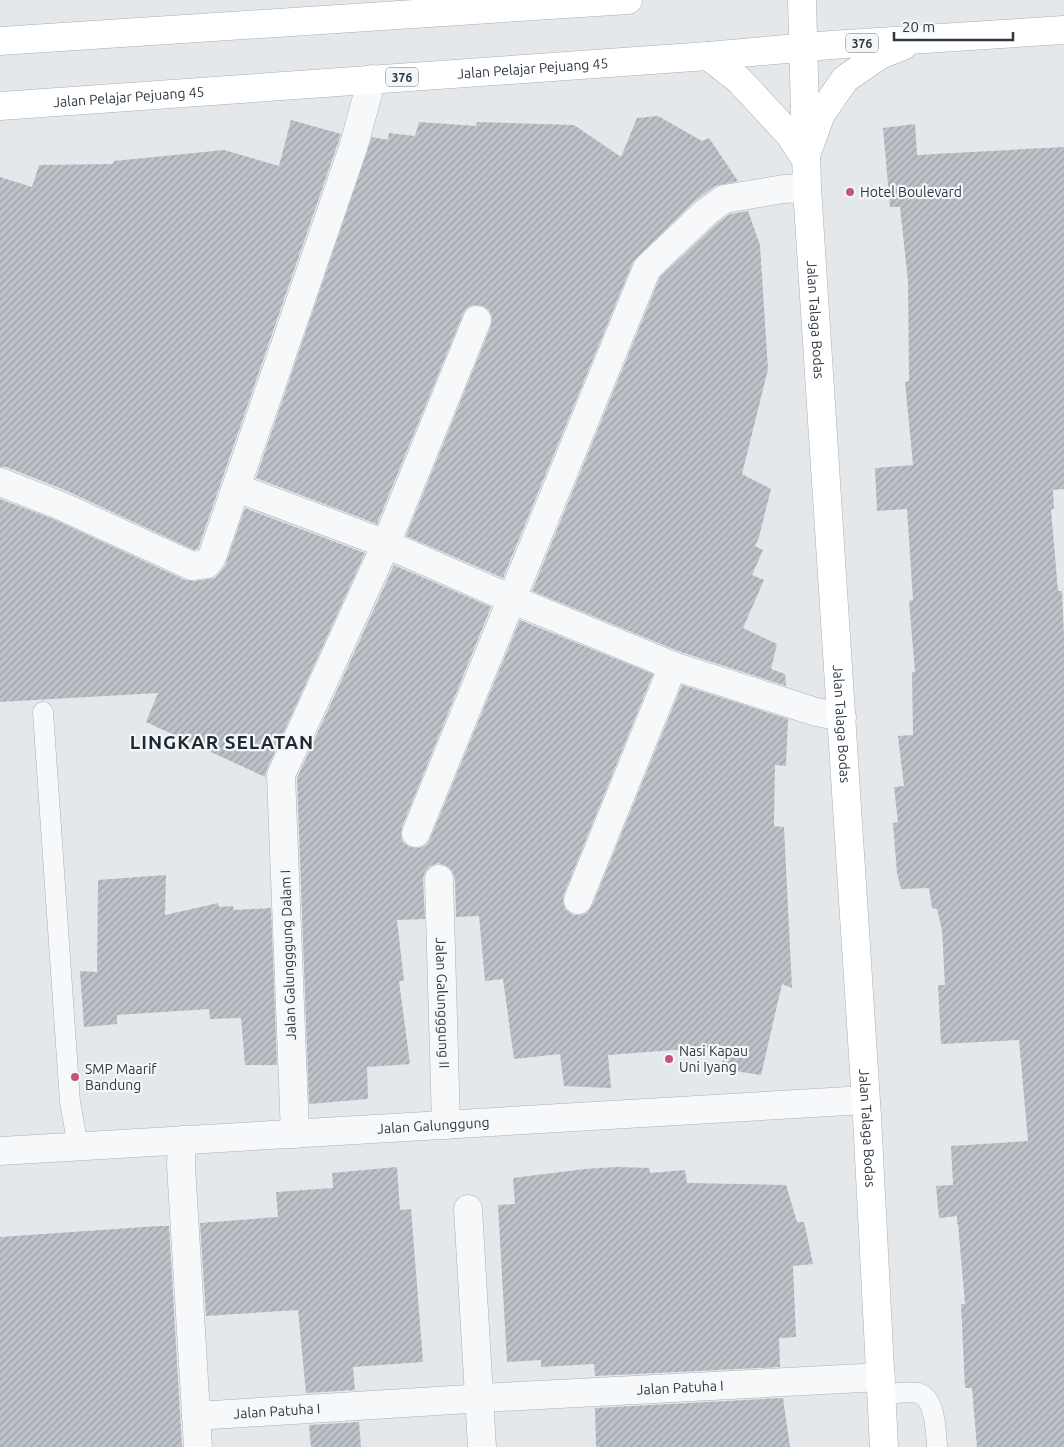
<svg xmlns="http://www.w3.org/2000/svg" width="1064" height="1447" viewBox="0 0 1064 1447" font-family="Ubuntu,sans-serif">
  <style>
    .building { fill: url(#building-hatch) }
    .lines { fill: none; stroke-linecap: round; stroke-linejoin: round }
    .lane-casing { stroke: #aab0b5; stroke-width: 21 }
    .street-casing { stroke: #aab0b5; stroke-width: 29 }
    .secondary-casing { stroke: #aab0b5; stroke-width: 29 }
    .primary-casing { stroke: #a5aeb6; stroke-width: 29 }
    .lane { stroke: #f7f8fa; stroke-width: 20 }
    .street { stroke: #f7f8fa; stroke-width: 28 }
    .secondary { stroke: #fff; stroke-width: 28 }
    .primary { stroke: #fff; stroke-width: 28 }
    .poi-dot { fill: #c55577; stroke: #f4f7f8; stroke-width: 2 }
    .labels { text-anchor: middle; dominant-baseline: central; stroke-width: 4.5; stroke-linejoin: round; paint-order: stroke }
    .shield { fill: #f4f7f8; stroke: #697179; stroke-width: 1 }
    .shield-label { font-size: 12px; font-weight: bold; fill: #2d3842 }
    .street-label { font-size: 14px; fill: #2d3842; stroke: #f4f7f8 }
    .poi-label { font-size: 14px; fill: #2d3842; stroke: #f4f7f8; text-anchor: start }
    .district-label { font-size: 19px; font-weight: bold; letter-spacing: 1px; fill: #1f2934; stroke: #f4f7f8 }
  </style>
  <defs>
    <pattern id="building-hatch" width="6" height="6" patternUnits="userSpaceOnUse" patternTransform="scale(1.25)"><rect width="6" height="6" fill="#bcc2c8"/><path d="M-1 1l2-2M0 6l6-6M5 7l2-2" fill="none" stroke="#999fa4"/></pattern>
  </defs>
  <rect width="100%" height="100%" fill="#e5e8eb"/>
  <path class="building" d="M658,116L702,141L709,138L738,181L715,186L696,200L633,262L503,578L406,536L491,326L492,317L489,310L483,306L474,305L467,308L463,314L377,524L256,478L372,137L388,140L389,133L415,136L419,122L476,126L477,122L574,125L621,157L637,118Z
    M291,120L341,134L198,549L194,550L65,490L6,467H0V177L32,187L39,165L113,164L114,161L224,150L279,166Z
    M915,124L917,155L1064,147V489L1053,490L1054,509H1051L1058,591H1062L1064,636V1447H977L972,1388H965L961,1304H965L958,1224H957V1216L939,1218L936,1186L953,1185L951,1146L1028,1141L1019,1040L941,1044L938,985H945L942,930L937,909L932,908L929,888L901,889L897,873L893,823L898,822L894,787L904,786L898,736L913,735L912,672H915L909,601L913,600L907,509L877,511L875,468L913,465L905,382L909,381L908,281L900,207H890L883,128Z
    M748,211L760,245L768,369L742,474L771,489L759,537L755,546L763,550L752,575L764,580L743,628L777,644L771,669L785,674L786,686L678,651L532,591L660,277L715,225L730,214Z
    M0,499L53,519L185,580L194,581L215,578L225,566L245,508L365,553L267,769L265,777L146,722L158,693L0,702Z
    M394,565L491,607L402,827L401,836L403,842L410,847L419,848L426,845L430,839L520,620L653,674L564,894L563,902L565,909L573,915H581L587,913L592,906L682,685L788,719L786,766L775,765L774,826L784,827L792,988L782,984L761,1075L721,1069L726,1046L608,1055L611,1088L564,1086L560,1054L514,1059L503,979L485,981L479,916L456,917L455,879L452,871L447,866L438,863L430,866L425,872L423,879L425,919L397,920L404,981H399L410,1064L367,1067L368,1099L309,1104L297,778Z
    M166,875L165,915L218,903L219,907L233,906L234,910L271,908L277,1065H245L241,1018L210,1019L209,1009L117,1015V1024L84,1027L80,971L97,972L98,880Z
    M397,1167L400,1210L411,1209L423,1362L353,1367L355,1390L306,1393L298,1310L206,1316L200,1223L278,1217L276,1192L333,1188L332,1173Z
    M617,1167L649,1168L650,1173L685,1170L687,1183L786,1185L797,1222H804L813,1264L793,1266L796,1337L779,1338L780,1367L595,1376L594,1364L541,1367V1360L507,1362L498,1205L515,1204L513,1178L585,1169Z
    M159,1226H169L182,1447H0V1237Z
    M783,1398L790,1447H596L595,1408Z
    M359,1422L361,1447H311L309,1425Z"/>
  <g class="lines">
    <defs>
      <path id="lane" d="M43,712L70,1102L78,1147
        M882,1394C891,1394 909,1391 918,1393C936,1398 936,1432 937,1447"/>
      <g id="street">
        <path d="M0,482L59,505L192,566L207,564L212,557L353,148L372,79"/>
        <path d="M237,488L386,544L511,599L673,666L816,712L842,717"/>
        <path d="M416,833L647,268L705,213L724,199L784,189L807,188"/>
        <path id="s1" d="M439,879L446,1125"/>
        <path d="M578,900L673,666"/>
        <path d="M295,1134L281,775L386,544L477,320"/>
        <path d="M182,1140L181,1165L198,1447"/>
        <path id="s2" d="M0,1151L865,1100"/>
        <path d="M468,1209L482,1447"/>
        <path id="s3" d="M196,1416L501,1397L881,1377"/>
      </g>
      <g id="secondary">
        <path id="s4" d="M802,0L807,188L867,1117L884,1447"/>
      </g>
      <g id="primary">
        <path d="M0,41L628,0"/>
        <path d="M708,56L739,80L790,135L805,158"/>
        <path id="s5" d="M0,106L708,56L831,45L1064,30"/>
        <path d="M805,158L821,114L845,79L880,55L903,46"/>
      </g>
    </defs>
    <use href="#lane" class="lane-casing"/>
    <use href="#street" class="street-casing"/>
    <use href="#secondary" class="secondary-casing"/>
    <use href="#primary" class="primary-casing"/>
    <use href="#lane" class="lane"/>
    <use href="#street" class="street"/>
    <use href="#secondary" class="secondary"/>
    <use href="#primary" class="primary"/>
  </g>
  <g class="poi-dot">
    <circle cx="850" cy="192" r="5"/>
    <circle cx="669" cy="1059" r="5"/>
    <circle cx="75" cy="1077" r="5"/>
  </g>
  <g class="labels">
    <g class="shield">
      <rect x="846" y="33.5" width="32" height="19" rx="4"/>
      <rect x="386" y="67.5" width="32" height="19" rx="4"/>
    </g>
    <g class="shield-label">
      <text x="862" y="43">376</text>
      <text x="402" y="77">376</text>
    </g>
    <g class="street-label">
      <text stroke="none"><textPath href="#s5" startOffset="534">Jalan Pelajar Pejuang 45</textPath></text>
      <text stroke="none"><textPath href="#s5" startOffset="129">Jalan Pelajar Pejuang 45</textPath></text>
      <text stroke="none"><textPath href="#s4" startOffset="320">Jalan Talaga Bodas</textPath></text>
      <text stroke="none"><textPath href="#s4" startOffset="725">Jalan Talaga Bodas</textPath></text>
      <text transform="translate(288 955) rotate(-92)">Jalan Galungggung Dalam I</text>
      <text stroke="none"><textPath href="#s1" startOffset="124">Jalan Galungggung II</textPath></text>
      <text stroke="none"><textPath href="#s2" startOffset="434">Jalan Galunggung</textPath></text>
      <text stroke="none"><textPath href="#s4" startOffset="1130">Jalan Talaga Bodas</textPath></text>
      <text stroke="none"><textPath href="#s3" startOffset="485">Jalan Patuha I</textPath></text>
      <text stroke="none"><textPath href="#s3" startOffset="81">Jalan Patuha I</textPath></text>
    </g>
    <g class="poi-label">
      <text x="860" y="192">Hotel Boulevard</text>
      <text x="679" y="1051">Nasi Kapau<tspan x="679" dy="16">Uni Iyang</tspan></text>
      <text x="85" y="1069">SMP Maarif<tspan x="85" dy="16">Bandung</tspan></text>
    </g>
    <g class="district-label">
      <text x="222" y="742">LINGKAR SELATAN</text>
    </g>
  </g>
  <path d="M894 32v8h119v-8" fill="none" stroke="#2d3842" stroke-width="2.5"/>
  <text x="902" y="32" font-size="15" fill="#2d3842" stroke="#f4f7f8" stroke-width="4" paint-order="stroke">20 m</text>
</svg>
